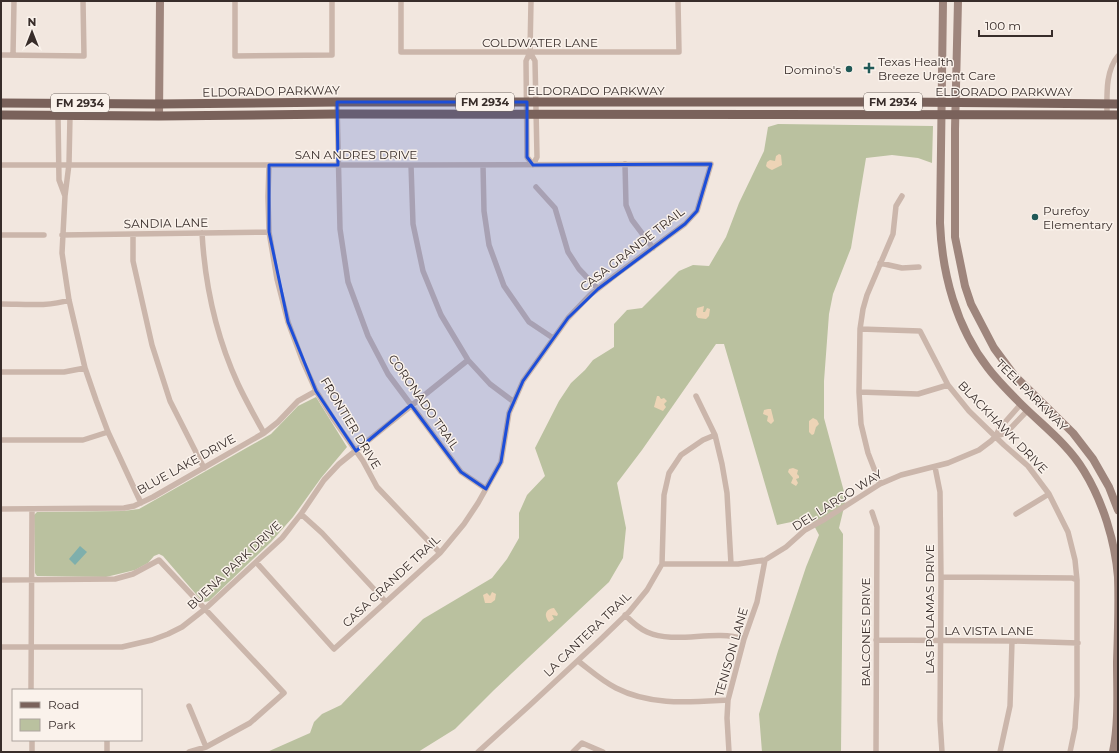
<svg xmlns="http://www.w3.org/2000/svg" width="1119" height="753" viewBox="0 0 1119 753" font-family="Montserrat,sans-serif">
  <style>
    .green { fill: #bac19f }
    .sand { fill: #edd4b6 }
    .water { fill: #7eafac }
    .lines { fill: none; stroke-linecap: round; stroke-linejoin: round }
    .street { stroke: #cbb6ab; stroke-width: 5.5 }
    .secondary { stroke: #9e857c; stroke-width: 8 }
    .primary { stroke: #7a625b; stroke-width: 9 }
    .marked { fill: #1d4ed8; fill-opacity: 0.2; stroke: #1d4ed8; stroke-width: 3; stroke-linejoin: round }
    .poi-dot { fill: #205957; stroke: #faf2eb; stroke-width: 1.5 }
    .labels { text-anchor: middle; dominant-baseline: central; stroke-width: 3; stroke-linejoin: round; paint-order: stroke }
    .shield { fill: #faf2eb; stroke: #726864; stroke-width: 1 }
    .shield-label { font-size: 11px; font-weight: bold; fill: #382d2a }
    .street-label { font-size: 12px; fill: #382d2a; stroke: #faf2eb }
    .poi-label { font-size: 12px; fill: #382d2a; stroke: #faf2eb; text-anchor: start }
  </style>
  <rect width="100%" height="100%" fill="#f2e7df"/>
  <path class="green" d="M778,124L933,126L932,163L918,158L892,155L866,158L851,248L833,294L829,314L824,381V418L846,499L839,528L843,534L841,752H762L759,714L778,651L806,567L819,535L810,518L777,525L724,344H716L642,450L617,483L626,528L623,558L609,582L494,690L455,729L418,752H267L310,733L314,722L322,714L341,705L423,619L492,578L507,559L519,538V513L527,495L545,476L535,448L559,401L571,383L585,370L593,360L614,347V324L627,310L642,308L679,271L693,265L709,266L726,237L739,203L764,151L768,127Z
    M316,397L347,447L321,478L293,517L271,542L209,601L205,602L201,600L163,556L159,554L154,556L148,563L135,570L106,577L37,576L35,573L34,515L37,512L123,511L139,509L271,434L298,406Z"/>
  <path class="sand" d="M779,154L781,155L782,165L772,170L768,168L766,166L767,162L770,160L775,161L776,156Z
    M704,306L703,312H705L707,308L710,309L709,316L706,319L698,318L696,315L697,308Z
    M657,396H659L661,399L664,398L667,401L664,404L666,407L663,411L654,407Z
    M768,409H771L774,421L771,424L767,421L768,416L763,414L764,410Z
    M813,418L817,420L819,424L816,427L814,434L812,435L809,432V421Z
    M793,468L798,470L797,474L799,476V478L796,479L798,483L796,486L791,483L793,478L788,472L789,469Z
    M492,592L496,594L495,600L491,603H485L483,595L487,593L490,596Z
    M554,608L558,614L557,616L552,615L554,619L549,622C543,615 546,609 554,608Z"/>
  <path class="water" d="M80,546L87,552L75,565L69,559Z"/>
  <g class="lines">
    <path class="street" d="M235,1V56L332,55V1
      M401,1V52H679L678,1
      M530,52L535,61L537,157L533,165L527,157L526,61L530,52L531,1
      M1,55L84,56L83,1
      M13,55L14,1
      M337,102L340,229L348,282L368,336L388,374L461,472L486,489
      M58,116L59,180L65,196
      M70,116L69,164L65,196L62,253L69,300L85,368L96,400L108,432L141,503
      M1107,116C1107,96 1105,71 1118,56
      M625,164L626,205L632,220L653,248
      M1,165H411L711,164L697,211L685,224L617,274L590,295L568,318L523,381L509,413L501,462L478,503L464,524L440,553L334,649L256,562
      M269,165L268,197L269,232L277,279L288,322L303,362L316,391L334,420L363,461L377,487L440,553
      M411,165L413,224L423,271L441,315L468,360L490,384L514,402
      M483,165L484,211L489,245L504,286L529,322L553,338
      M536,187L555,208L568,252L579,269L598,289
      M202,233C205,286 216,336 238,384C246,401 255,417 264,433
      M133,234V261L152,345L170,401L204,468
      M1,235H44
      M62,235L269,232
      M880,263L902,268L919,267
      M1,304C23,304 48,307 69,300
      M860,329L920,331L948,385L969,411L1004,445L1028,466L1049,494L1068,532L1075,560L1077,580V696L1075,728L1070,752
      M1,372H64L85,368
      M859,392L918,394L948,385
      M696,396L715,435L722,464L727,493L731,564
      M996,436L1006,433L1028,410
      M1,440H83L108,432
      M935,467L940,492L941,577L940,720L942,752
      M880,484L868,453L861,424L859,392L860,329L863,309L867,295L893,234L896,206L902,196
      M1,509L124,508L134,506L153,497L264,433L278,422L298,401L316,391
      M872,512L877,527L876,752
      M301,514L322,533L386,602
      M1016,514L1049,494
      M662,564H738L765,560L786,547L805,530L825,519L880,484L901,475L948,463L979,450L991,441L996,436L999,429L1021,404
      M941,577L1072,578L1077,580
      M1,580L115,579L133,574L159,560L284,693L250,723L206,747L189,752
      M625,615C631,621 638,628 647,632C676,645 712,629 744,639
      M876,640L1012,641L1078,643
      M1,647H122L152,640L168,634L182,627L205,609L282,538L301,514L324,480L339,464L468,360
      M578,661C590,670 602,681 616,688C651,706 690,702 728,700
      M31,690L32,509
      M189,706L206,747
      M32,740V752
      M107,740V752
      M478,752L530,705L601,639L629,612L647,590L662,564L664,495L669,473L681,455L703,440L715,435
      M573,752L582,743L603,752
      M729,752L727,718L728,700L744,639L757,602L765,560
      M1000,752L1010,706L1012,641"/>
    <path class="secondary" d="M943,1L940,223C942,273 956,327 988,368C997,380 1009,392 1020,403C1042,425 1068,444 1084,471C1103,502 1115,541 1118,577C1119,605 1118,634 1117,662C1117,692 1119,722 1113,752
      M958,1L955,129V237L965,286L971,304L994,348L1014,375L1073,433L1093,459L1109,487L1118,510
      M159,116L160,1"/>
    <path class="primary" d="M1,103L159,104L337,102H900L1118,104
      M1,115L159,116L337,114L1118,115"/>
  </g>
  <path class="marked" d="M337,102H527V157L533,165L711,164L697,211L685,224L598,289L568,318L523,381L509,413L501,462L486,489L461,472L411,405L356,451L316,391L288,322L269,232V165H338Z"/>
  <g class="poi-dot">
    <path d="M867 62h4v4h4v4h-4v4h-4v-4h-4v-4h4z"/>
    <circle cx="849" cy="69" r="4"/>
    <circle cx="1035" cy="217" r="4"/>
  </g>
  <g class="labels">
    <g class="shield">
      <rect x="456" y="93" width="58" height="18" rx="3"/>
      <rect x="864" y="93" width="58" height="18" rx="3"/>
      <rect x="51" y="94" width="58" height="18" rx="3"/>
    </g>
    <g class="shield-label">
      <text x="485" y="102">FM 2934</text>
      <text x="893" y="102">FM 2934</text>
      <text x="80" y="103">FM 2934</text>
    </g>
    <g class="street-label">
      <text x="540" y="42">COLDWATER LANE</text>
      <text x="596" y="90">ELDORADO PARKWAY</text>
      <text transform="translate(271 91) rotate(-1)">ELDORADO PARKWAY</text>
      <text x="1004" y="91">ELDORADO PARKWAY</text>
      <text x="356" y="154">SAN ANDRES DRIVE</text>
      <text transform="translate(166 223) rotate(-1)">SANDIA LANE</text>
      <text transform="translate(632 249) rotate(-38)">CASA GRANDE TRAIL</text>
      <text transform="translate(1032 395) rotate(45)">TEEL PARKWAY</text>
      <text transform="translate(424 402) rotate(55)">CORONADO TRAIL</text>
      <text transform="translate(351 423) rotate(59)">FRONTIER DRIVE</text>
      <text transform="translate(1003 427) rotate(46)">BLACKHAWK DRIVE</text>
      <text transform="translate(186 464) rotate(-29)">BLUE LAKE DRIVE</text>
      <text transform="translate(837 500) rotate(-32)">DEL LARGO WAY</text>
      <text transform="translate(234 565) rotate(-43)">BUENA PARK DRIVE</text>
      <text transform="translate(391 581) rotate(-43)">CASA GRANDE TRAIL</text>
      <text transform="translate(929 609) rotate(-90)">LAS POLAMAS DRIVE</text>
      <text x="989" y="630">LA VISTA LANE</text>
      <text transform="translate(865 632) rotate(-90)">BALCONES DRIVE</text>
      <text transform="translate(587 634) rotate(-44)">LA CANTERA TRAIL</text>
      <text transform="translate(731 652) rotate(-74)">TENISON LANE</text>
    </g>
    <g class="poi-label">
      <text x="878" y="61">Texas Health<tspan x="878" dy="14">Breeze Urgent Care</tspan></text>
      <text x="841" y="69" text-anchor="end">Domino's</text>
      <text x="1043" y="210">Purefoy<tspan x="1043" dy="14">Elementary</tspan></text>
    </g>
  </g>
  <rect width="1119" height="753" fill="none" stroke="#382d2a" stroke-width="4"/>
  <rect x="12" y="689" width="130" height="52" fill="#faf2eb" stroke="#aca39e"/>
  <rect x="20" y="702" width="20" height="6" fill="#7a625b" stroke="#aca39e"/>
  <text x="48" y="709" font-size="12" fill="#382d2a">Road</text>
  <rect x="20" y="719" width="20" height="12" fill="#bac19f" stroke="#aca39e"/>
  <text x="48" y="729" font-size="12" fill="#382d2a">Park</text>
  <g transform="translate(32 32)" stroke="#faf2eb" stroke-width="3" paint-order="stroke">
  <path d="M0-3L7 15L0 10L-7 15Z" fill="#382d2a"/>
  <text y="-6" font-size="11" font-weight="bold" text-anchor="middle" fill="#382d2a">N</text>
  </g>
  <path d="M979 30v6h73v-6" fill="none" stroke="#382d2a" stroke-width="2"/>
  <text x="985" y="30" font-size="12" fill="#382d2a" stroke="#faf2eb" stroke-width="3" paint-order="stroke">100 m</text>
</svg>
